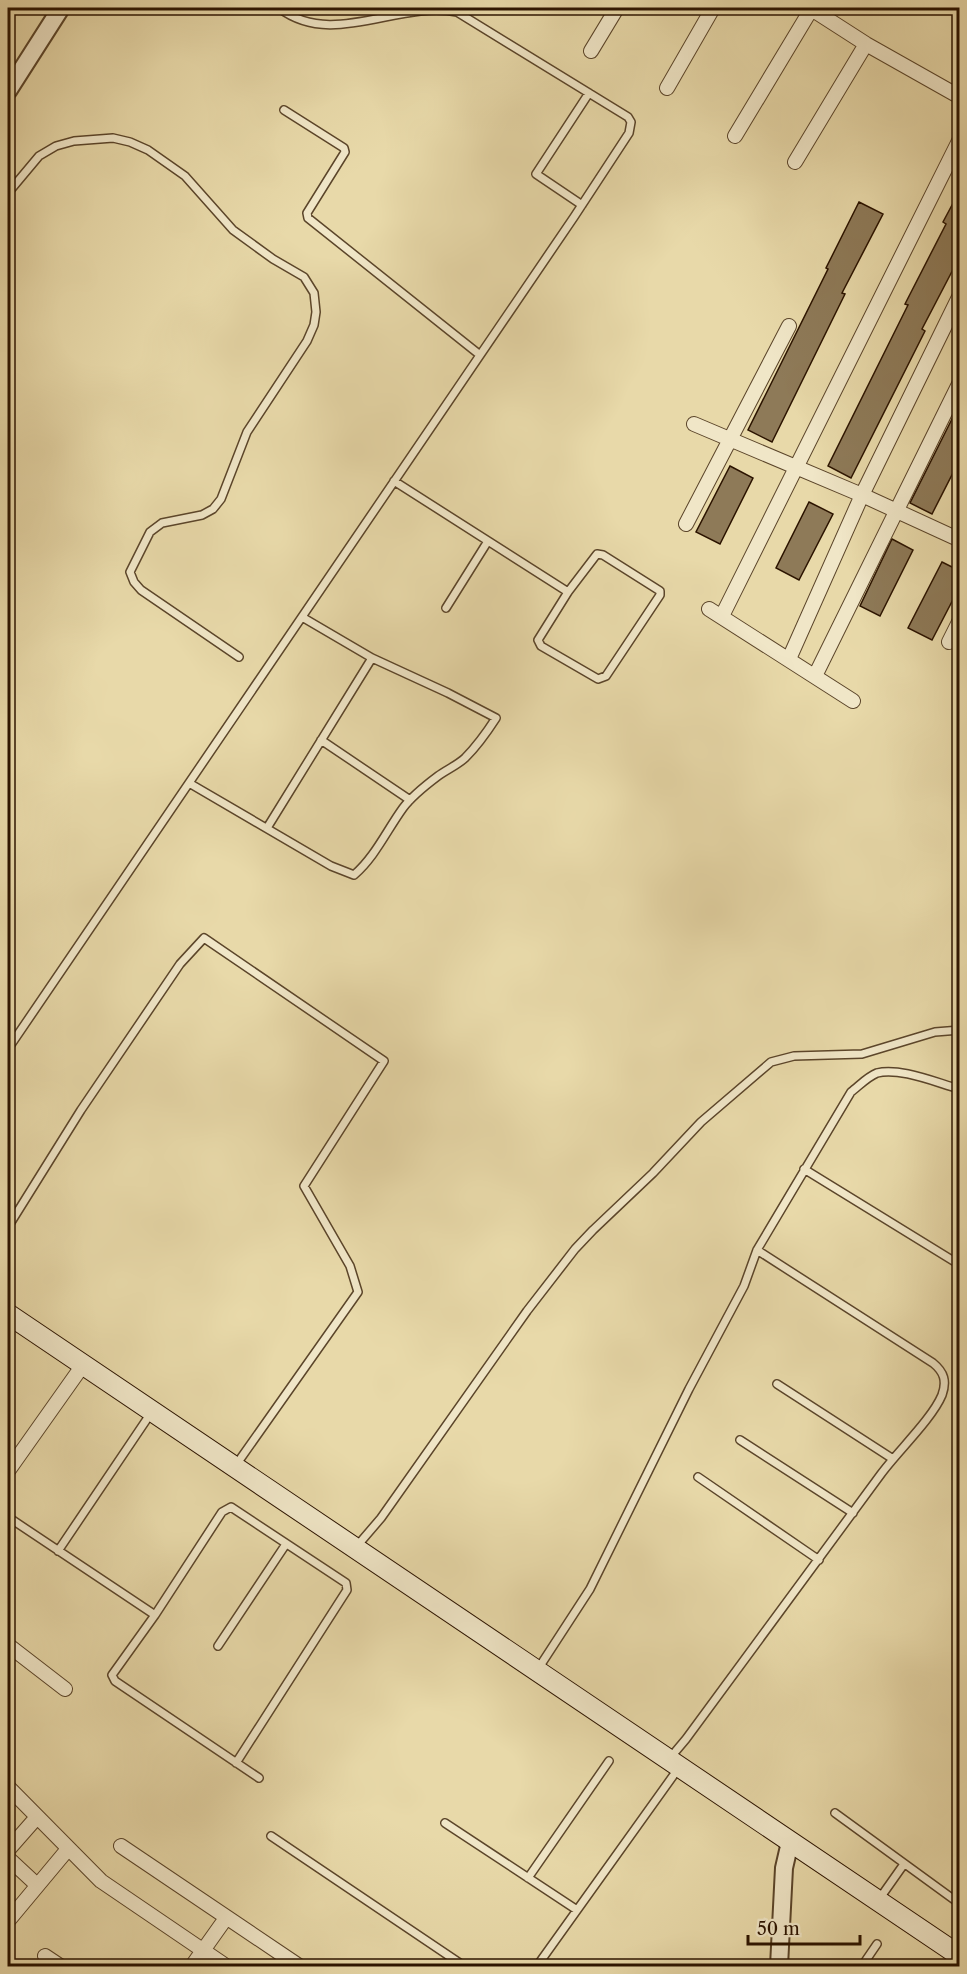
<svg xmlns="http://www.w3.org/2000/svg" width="967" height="1974" viewBox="0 0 967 1974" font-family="'Libre Caslon Text',serif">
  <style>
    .building { fill: #8e7a58; stroke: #2c1400; stroke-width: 1.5 }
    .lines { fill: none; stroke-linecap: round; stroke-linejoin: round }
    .service-casing { stroke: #5b452a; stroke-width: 10 }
    .minor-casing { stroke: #5b452a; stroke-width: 16 }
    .tertiary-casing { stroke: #5b452a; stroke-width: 20 }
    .secondary-casing { stroke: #2c1400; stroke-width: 22 }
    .service { stroke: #f0e6c7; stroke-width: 7 }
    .minor { stroke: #f0e6c7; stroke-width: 14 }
    .tertiary { stroke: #f0e6c7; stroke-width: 16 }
    .secondary { stroke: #f0e6c7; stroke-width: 20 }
  </style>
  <rect width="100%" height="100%" fill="#e8d9a9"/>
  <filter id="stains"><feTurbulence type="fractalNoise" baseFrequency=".00333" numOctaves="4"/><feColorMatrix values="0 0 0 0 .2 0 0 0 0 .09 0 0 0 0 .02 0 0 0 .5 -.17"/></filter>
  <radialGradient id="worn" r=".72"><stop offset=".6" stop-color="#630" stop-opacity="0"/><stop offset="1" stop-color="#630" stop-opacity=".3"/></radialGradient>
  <path class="building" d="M960,190V256L922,329L925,331L851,478L828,466L908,305L905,304L946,224L943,222Z
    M859,202L883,214L842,293L845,294L772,442L748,430L828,269L826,268Z
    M960,403V459L932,514L910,503Z
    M730,466L753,478L720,544L696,532Z
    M809,502L833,514L799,580L776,568Z
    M892,539L913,550L880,616L860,606Z
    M942,562L960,571V586L932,640L908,628Z"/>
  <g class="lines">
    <defs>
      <path id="service" d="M284,110L344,148L345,152L307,213L308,218L480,355
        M8,193L39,156L56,146L74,141L113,138L130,142L148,150L185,176L233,230L273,259L304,277L314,293L316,312L314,325L307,341L247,432L221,499L213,509L202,515L162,523L150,532L130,572L134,582L141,590L239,657
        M582,205L536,174L589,93
        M394,481L568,592
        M597,554L603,555L660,591V595L606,676L598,679L541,646L538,640L568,592Z
        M446,608L488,541
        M321,740L410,800
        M8,760L10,756
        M189,783L331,866L354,875C375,857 387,830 403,808C412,796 426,785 438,776C446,770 456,766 465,758C477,746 487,732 496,718L448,693L372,658L302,617
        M267,828L372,658
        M8,1049L574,217L629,133L631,122L628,117L457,12C398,0 333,49 279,8
        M804,1169L960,1265
        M8,1227L81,1110L180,964L204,938L384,1061L304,1186L350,1266L358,1292L236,1465
        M777,1384L893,1459
        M740,1440L853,1513
        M698,1477L819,1560
        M8,1517L155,1615
        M357,1546L381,1518L527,1311L575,1249L593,1230L653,1173L701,1122L771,1062L794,1056L862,1054L935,1032L960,1030
        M58,1551L151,1413
        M218,1646L286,1544
        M538,1669L590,1589L689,1389L744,1286L757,1250L851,1092C859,1086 867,1077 877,1073C900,1067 937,1083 960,1089
        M670,1758L686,1739C751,1651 816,1563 881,1474C897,1452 932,1419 942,1395C947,1381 944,1372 933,1363L757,1250
        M236,1763L347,1590L346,1583L231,1507L222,1512L155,1615L112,1675L115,1681L259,1778
        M835,1813L960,1904
        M445,1823L577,1910
        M271,1836L464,1966
        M528,1878L609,1761
        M880,1898L904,1864
        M537,1966L678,1769
        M862,1966L877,1944"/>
      <path id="minor" d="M810,8L866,44L960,97
        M591,51L617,8
        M667,88L713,8
        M735,136L812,8
        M795,162L866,44
        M694,424L862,495L960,540
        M686,524L789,326
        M709,609L853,701
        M722,616L960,139
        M949,642L960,620
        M789,659L862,495L960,295
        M815,676L960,382
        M8,1471L83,1365
        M8,1645L65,1689
        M8,1787L101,1881L226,1966
        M121,1846L299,1966
        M8,1850L37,1817
        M8,1858L37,1885
        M8,1921L68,1849
        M45,1956L60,1966
        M192,1966L226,1918"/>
      <path id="tertiary" d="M8,91L61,8
        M779,1966L784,1868L790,1842"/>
      <path id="secondary" d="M8,1314L960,1956"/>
    </defs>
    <use href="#service" class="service-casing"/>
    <use href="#minor" class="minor-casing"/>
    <use href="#tertiary" class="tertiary-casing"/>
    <use href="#secondary" class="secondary-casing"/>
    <use href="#service" class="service"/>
    <use href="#minor" class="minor"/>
    <use href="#tertiary" class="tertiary"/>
    <use href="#secondary" class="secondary"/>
  </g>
  <rect width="967" height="1974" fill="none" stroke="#e8d9a9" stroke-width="30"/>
  <rect x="9" y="9" width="949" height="1956" fill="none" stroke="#2c1400" stroke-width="3"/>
  <rect x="15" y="15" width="937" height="1944" fill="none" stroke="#2c1400" stroke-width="1.5"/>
  <path d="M748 1935v9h112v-9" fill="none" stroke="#2c1400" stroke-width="3"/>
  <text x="757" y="1935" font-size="18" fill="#2c1400" stroke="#f0e6c7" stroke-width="4.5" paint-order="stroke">50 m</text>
  <rect width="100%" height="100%" filter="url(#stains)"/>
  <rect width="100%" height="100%" fill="url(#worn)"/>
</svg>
